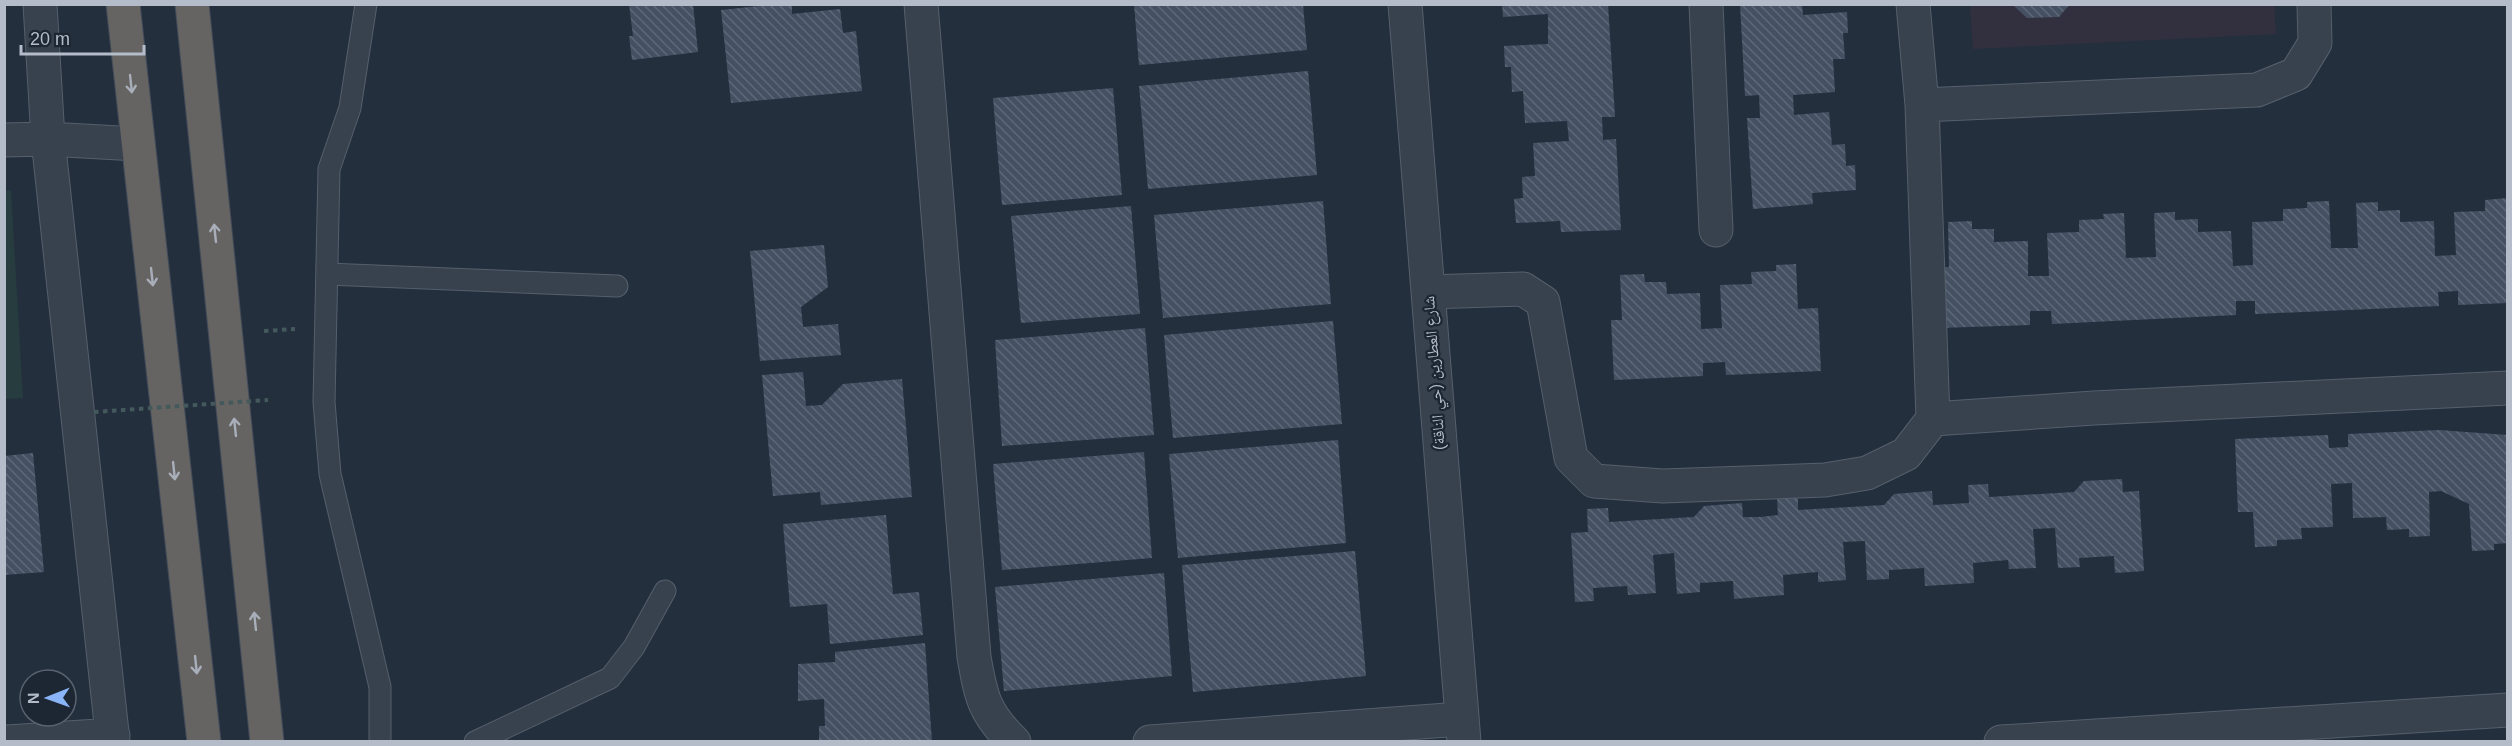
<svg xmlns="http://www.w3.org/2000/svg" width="2512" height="746" viewBox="0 0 2512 746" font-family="Arial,'Noto Naskh Arabic',sans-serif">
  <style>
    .medical { fill: #32303f }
    .grass { fill: #263c3f }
    .building { fill: url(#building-back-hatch) }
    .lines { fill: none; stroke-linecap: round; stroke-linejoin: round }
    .service-casing { stroke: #565f6c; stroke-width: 23 }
    .minor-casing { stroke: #565f6c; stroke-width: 35 }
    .trunk-casing { stroke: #434c59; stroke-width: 35 }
    .path { stroke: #44595c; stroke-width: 4; stroke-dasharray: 4.5 4.5; stroke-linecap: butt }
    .service { stroke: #38414e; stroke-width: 21 }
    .minor { stroke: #38414e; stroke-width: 33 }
    .trunk { stroke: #656462; stroke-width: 33 }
    .path-bridge { stroke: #44595c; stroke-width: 4; stroke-dasharray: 4.5 4.5; stroke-linecap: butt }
    .oneway { stroke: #a8afba }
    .labels { text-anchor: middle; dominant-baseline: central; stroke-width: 4.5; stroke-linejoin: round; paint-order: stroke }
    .street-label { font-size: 16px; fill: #b4bcc9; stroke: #1d2633 }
  </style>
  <defs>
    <pattern id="building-back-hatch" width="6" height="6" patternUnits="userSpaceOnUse" patternTransform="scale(1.5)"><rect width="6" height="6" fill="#455162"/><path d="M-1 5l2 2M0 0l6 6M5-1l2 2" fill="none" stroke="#5d6877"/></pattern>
  </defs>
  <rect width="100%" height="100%" fill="#242f3e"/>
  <path class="medical" d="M1970,5H2274L2276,34L1973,49Z"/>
  <path class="grass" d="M11,190L23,398L5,399L4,191Z"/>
  <path class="building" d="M629,4H693L698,52L632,60L629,36H633Z
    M777,4H792V14L840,9L843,33L856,31L862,91L731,103L721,10Z
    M1134,4H1303L1307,50L1139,65Z
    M1502,4H1608L1615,117H1602L1603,140L1616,139L1621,230L1561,232L1560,221L1516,223L1514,199L1523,198L1522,177L1535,176L1533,143L1569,141L1567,121L1525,123L1523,91L1512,92L1511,67H1505L1504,46L1548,44V14L1503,17Z
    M1740,4H1802L1803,15L1847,12L1848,33H1843L1845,59H1833L1835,92L1793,95L1794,115L1829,112L1832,145L1845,144L1846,166L1855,165L1856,190L1812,193L1813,204L1753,209L1747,118H1760L1759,95L1745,96Z
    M2012,4H2070L2059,17L2027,18Z
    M1308,71L1317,175L1148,189L1139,86Z
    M1113,88L1122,195L1002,205L993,98Z
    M2508,198V303L2458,305V291L2438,292L2439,306L2255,314V301H2236V315L2052,324L2051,311H2030V325L1940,328L1938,267H1949L1948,222L1972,221V229H1994V242L2028,241V276H2049L2047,233L2079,232V220L2104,219L2103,214L2124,213L2126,258L2156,257L2154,213L2175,212V220L2198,219V232L2231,231L2233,266L2253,265L2252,222L2283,221V209L2307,208V202L2329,201L2331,248H2358L2356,203L2378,202V211L2400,210V222L2434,221L2435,256L2456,255L2454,212L2485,211V200Z
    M1323,201L1331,304L1163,318L1154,215Z
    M1131,206L1140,314L1021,323L1011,216Z
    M824,245L828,287L801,307L803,327L838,324L841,355L760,361L750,251Z
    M1796,264L1798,309L1818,308L1821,371L1726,375L1725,362L1703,363V376L1614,380L1611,320H1622L1620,275L1644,274L1645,282H1666L1667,294L1700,293L1701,329L1722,328L1720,285L1752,284L1751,272L1776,271V265Z
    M1333,321L1342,424L1173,438L1164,335Z
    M1145,328L1154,435L1002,446L995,340Z
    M803,372L806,406L822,405L843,384L902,379L912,497L821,505L820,492L773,496L762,375Z
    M2439,430L2508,435V543L2494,544V550L2472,551L2469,504L2441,491L2429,492L2430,536L2409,537V529L2387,530L2386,517L2353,518L2352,483L2331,484L2333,527L2301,528L2302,539L2277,540V546L2255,547L2253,512H2238L2235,439L2328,435L2329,448L2348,447V434Z
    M1338,440L1346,543L1178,558L1169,454Z
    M1144,452L1152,558L1002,570L993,464Z
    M33,453L44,572L4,575V456Z
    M2122,479L2123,492L2139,491L2144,571L2115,573L2114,556L2079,558L2080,567L2058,568L2055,528L2033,529L2036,568L2009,569L2008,560L1973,563L1974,583L1925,586L1924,568L1889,570V579L1867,580L1865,541L1843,542L1846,580L1818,582V572L1783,575L1784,595L1734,599L1733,581L1700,583V592L1677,594L1674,553L1653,555L1656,593L1628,595L1627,586L1593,588L1594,601L1575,602L1571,533L1588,532L1587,509L1608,508L1609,522L1694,517L1704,506L1742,503L1743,517H1760L1778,515L1777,498L1798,496V510L1884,505L1894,494L1932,491L1933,505L1969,503L1968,485L1988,484L1989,497L2074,492L2084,481Z
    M886,515L893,594L919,592L923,635L830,644L827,604L790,607L783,524Z
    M1355,551L1366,676L1193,692L1182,565Z
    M1164,573L1172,676L1004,691L995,587Z
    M925,643L932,742H819V726H825L824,699L798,701V664L835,662V652Z"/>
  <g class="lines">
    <defs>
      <path id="service" d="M366,4L350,108L329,169L324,402L330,474L380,687V742
        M327,274L617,286
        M475,742L610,678L634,647L665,591"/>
      <path id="minor" d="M40,4L48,139L113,742
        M921,4L974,657C981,697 984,713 1014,742
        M1405,4L1464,742
        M1706,4L1716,230
        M1913,4L1922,105L1933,419
        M1922,105L2257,90L2296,74L2315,43L2314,4
        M4,140L48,139L137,144
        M1428,292L1523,289L1543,302L1571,458L1594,481L1663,486L1825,480L1867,473L1906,454L1933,419L2094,408L2508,388
        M8,742L113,735
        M1150,742L1461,719
        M2001,742L2508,710"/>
      <path id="trunk" d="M123,4L204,742
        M192,4L267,742"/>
    </defs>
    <use href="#service" class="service-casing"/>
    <use href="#minor" class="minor-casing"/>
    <use href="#trunk" class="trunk-casing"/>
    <path class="path" d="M264,331L295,329"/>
    <use href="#service" class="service"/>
    <use href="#minor" class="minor"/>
    <use href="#trunk" class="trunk"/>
    <path class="path-bridge" d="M94,412L268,400"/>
  </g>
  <defs><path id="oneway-shaft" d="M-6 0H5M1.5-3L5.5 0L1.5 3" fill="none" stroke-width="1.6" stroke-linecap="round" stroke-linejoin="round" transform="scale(1.5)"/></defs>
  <g class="oneway">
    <use href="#oneway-shaft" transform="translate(131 84) rotate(84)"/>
    <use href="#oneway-shaft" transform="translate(215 233) rotate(-96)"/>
    <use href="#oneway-shaft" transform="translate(152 277) rotate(84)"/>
    <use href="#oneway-shaft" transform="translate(235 427) rotate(-96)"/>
    <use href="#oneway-shaft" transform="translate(174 471) rotate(84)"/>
    <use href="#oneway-shaft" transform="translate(255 621) rotate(-96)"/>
    <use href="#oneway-shaft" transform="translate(196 665) rotate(84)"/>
  </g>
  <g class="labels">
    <g class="street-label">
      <text transform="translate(1434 373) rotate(-94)">شارع العطارين (حي الناقة)</text>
    </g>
  </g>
  <rect width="2512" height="746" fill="none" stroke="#b4bcc9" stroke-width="12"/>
  <g transform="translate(48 698) rotate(269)"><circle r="28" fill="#1d2633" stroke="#59626f" stroke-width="1.5"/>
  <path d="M0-4.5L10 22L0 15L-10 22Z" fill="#8ab4f8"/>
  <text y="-9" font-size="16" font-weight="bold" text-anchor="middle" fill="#b4bcc9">N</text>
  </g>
  <path d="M21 45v9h123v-9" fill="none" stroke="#b4bcc9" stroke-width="3"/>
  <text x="30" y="45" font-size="18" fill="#b4bcc9" stroke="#1d2633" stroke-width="4.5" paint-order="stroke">20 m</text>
</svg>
